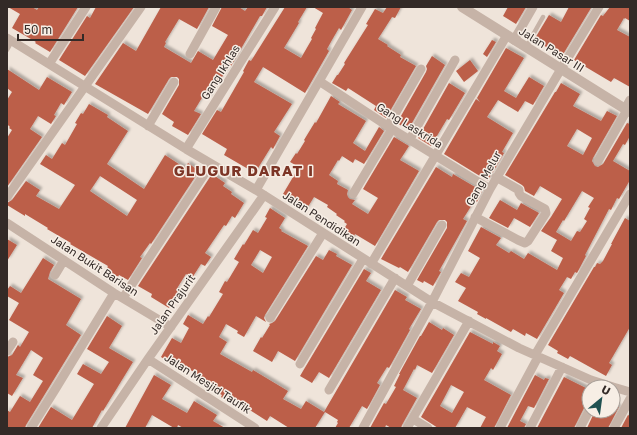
<svg xmlns="http://www.w3.org/2000/svg" width="637" height="435" viewBox="0 0 637 435" font-family="'Golos Text',sans-serif">
  <style>
    .building { fill: #bc5f4a; fill-rule: evenodd; filter: url(#shadow) }
    .lines { fill: none; stroke-linecap: round; stroke-linejoin: round }
    .service { stroke: #c6b3a7; stroke-width: 4.5 }
    .minor { stroke: #c6b3a7; stroke-width: 9 }
    .tertiary { stroke: #c6b3a7; stroke-width: 10 }
    .labels { text-anchor: middle; dominant-baseline: central; stroke-width: 3; stroke-linejoin: round; paint-order: stroke }
    .street-label { font-size: 11px; fill: #332a27; stroke: #f7eee5 }
    .district-label { font-size: 15px; font-weight: bold; letter-spacing: 1px; fill: #7c3526; stroke: #f7eee5 }
  </style>
  <defs>
    <filter id="shadow"><feDropShadow dx="2.5" dy="-2.5" stdDeviation="1" flood-color="#0004"/></filter>
  </defs>
  <rect width="100%" height="100%" fill="#efe4da"/>
  <path class="building" d="M8,7H32L37,10L39,7H78L50,52L35,43L36,42L12,28L20,14Z
    M96,7H134L85,76L59,60L87,16L90,18Z
    M161,7H209L197,29L179,19L165,42L166,43L164,47L191,63L198,51L213,60L228,35L212,26L222,7H239L245,11L248,7H267L262,16H260L231,66L230,65L222,77H221L208,99L203,96L194,111L201,114L188,135L172,126L174,122L162,114L179,85V79L177,77H171L169,79L148,114L95,84L123,43L136,51Z
    M285,7H307L298,22L299,23L284,48L301,58L312,39L311,38L316,29L315,28L323,13L313,7H348L352,10L341,30L339,28L332,40L327,49L329,51L305,93L263,67L254,82L292,104L274,132L280,136L273,149L271,147L255,173L224,155L227,149L202,134L217,110L221,112L244,72L243,71L249,60L251,61Z
    M387,7H401L395,18L392,17L378,39L388,45L387,46L401,55L400,57L416,66L386,118L374,110L376,106L348,88L346,91L332,83L337,75H338L345,64L344,63L368,25L366,24L375,9L383,13Z
    M508,7H526L516,24L503,16Z
    M569,7H589L591,8L562,56L534,40L549,15L561,22Z
    M610,7H630V21L625,18V19L624,18L617,30L630,37V87L614,78L611,82L574,60L601,15L603,16Z
    M492,40L496,42L487,57L483,54Z
    M506,48L524,58L504,91L516,98L529,77L544,86L533,105L525,101L518,112L498,100L487,117L513,133L502,152L504,153L493,172L491,174L488,181L444,154L476,99L480,102L477,98Z
    M432,56L445,65L408,130L397,123L426,72L427,69L426,66Z
    M470,60L478,71L464,82L456,71Z
    M7,69L39,90L47,77L72,92L64,105L61,103L54,115L56,116L51,124L38,116L30,129L42,137L7,187V138L12,130L9,128L10,127L7,124V100L12,92L7,88Z
    M449,83L465,93L449,120L447,119L431,146L418,138Z
    M561,83L580,94L573,106L601,121L607,111L617,116L593,158L592,161L595,166L598,167L603,164L627,123L630,124V136L625,145L623,144L613,161L630,171V180L619,199L617,198L611,210L609,209L585,255L586,256L577,273L575,272L571,279L567,277L559,290L564,293L537,339L526,333L525,336L513,329L511,332L486,318V319L477,314L478,312L458,301L466,288L455,282L461,273L469,277L480,258L468,251L481,227L501,238L496,245L509,253L511,251L524,259L528,253L557,270L563,258L551,251L557,240L541,231L551,217L562,199L540,186L534,196L525,191L524,187L522,185L505,175L555,92H556ZM577,129L592,138L583,155L567,146ZM582,191L594,198L588,207L590,208L584,219L587,221L580,232L577,231L571,241L556,232L563,220L564,221Z
    M331,96L340,102L338,104L366,121L353,143L365,151L379,127L384,131L364,164L355,159L353,163L342,156L339,161L338,160L329,175L338,181L337,184L348,190L347,194L348,197L350,199L355,200L352,204L368,214L378,198L363,189L394,137L409,146L400,160L419,171L375,246L355,234L351,242L340,236L347,224L344,222L345,221L336,215L337,214L327,207L328,205L314,197L306,210L295,203L296,201L283,194L299,167L290,162L296,153L297,154L305,141L304,140L315,122L316,123Z
    M89,104L108,115L107,117L128,131L107,164L144,189L165,155L185,168L188,163L199,171L151,244L150,243L140,257L142,258L128,280L119,275L118,277L106,269L108,266L70,244L71,243L47,229L48,228L25,214V216L7,205V203L12,200L26,181L40,190L36,196L59,209L75,185L40,164L46,155L52,159L62,143L65,145L77,124L75,123L81,113L83,114ZM100,176L137,200L127,216L90,191Z
    M436,167L452,177L453,174L482,191L477,202L475,200L463,219L467,221L439,271L441,272L433,286L424,281L423,283L417,280L447,228V222L445,220H439L437,222L408,272L400,267L399,268L381,259Z
    M212,174L225,183L223,186L232,192L231,194L244,203L235,218L232,216L226,226L224,225L205,253L211,257L205,266L201,264L192,278L186,274L176,290L179,292L169,308L151,297L152,294L138,286Z
    M500,200L517,210L521,203L539,213L530,227L514,218L508,228L489,218Z
    M270,208L285,218L279,228L282,230L281,231L308,246L265,315L264,318L266,322L256,316L244,337L237,333L238,331L226,324L219,337L227,342L220,354L252,372L253,370L288,391L283,399L301,409L306,401L324,412L395,290L407,297L405,300L421,309L409,329L410,330L389,368L387,367L377,383L380,385L367,409L362,406L349,428H335L338,423L337,422L338,420L325,412L315,428H289L270,416L267,421L245,407L246,405L231,397L228,402L221,397L222,395L209,388L210,385L194,376L196,373L183,366L180,369L161,357L172,338L181,343L189,328L183,324L188,315L203,324L208,316L209,317L223,294L219,292L225,281L227,282L239,262L234,259L243,244L244,245L253,230L258,233L267,218L265,217ZM260,250L272,257L263,273L251,265Z
    M625,218L630,221V327L609,363L612,365L606,376L570,356L568,359L557,353L558,351L548,345L594,267H595L597,263L600,264L603,261L612,244H611Z
    M7,239L17,245L7,261Z
    M329,250L337,254L336,256L352,265L295,361L278,351L272,362L253,351L261,337L262,338L270,325L269,324L272,323L275,321L316,256L323,260Z
    M43,258L54,265L50,272L48,279L81,299L66,325L81,335L26,425L25,428H7V410L10,412L20,396L30,402L43,381L33,375L43,358L31,350L16,375L23,378L12,396L7,393V357L12,355L18,345L20,347L29,332L9,320L19,303L7,296V290L10,286L21,293Z
    M364,269L371,273L366,281L381,290L329,378L319,372L312,383L300,376Z
    M107,316L122,326L109,348L133,362L103,411L102,410L92,428H38L51,407L72,420L94,384L77,374L83,364L101,374L109,362L87,349Z
    M429,322L442,330L443,328L454,335L432,373L417,365L415,370L414,369L403,390L417,398L402,425L401,428H391L386,425L385,428H370L384,403L386,404L396,387L394,386L400,374H399L420,336H421Z
    M470,332L493,344V342L500,346L497,351L502,354L493,370L491,368L484,380L511,395L494,428H480L486,417L467,407L455,428H438L421,417ZM451,385L464,392L452,413L440,406Z
    M154,375L171,385L162,399L187,413L194,401L217,415L213,421L225,428H183L178,425L177,428H174L152,415L145,428H125Z
    M535,375L544,380L545,378L549,379L534,408L528,406L520,421L526,424L524,428H507Z
    M564,377L586,388L585,390L589,392V405L586,406L584,408L574,428H537Z
    M613,404L619,407L608,428H587L595,411H613Z
    M628,415L630,416V428H621Z"/>
  <g class="lines">
    <path class="service" d="M526,47L543,17
      M7,50L12,41"/>
    <path class="minor" d="M7,38L186,149L256,190L432,302L519,348L591,380L613,387
      M514,40L533,7
      M190,54L216,7
      M49,64L86,7
      M319,81L392,129L490,189
      M625,109L630,100
      M148,126L174,82
      M388,126L421,69
      M410,139L455,60
      M186,149L275,7
      M598,161L627,110
      M256,190L362,7
      M353,194L392,129
      M7,197L141,7
      M475,217L518,240L525,243L528,241L546,213L545,209L521,196L519,193V190L496,177
      M7,223L114,293L171,327
      M371,264L507,35
      M55,275L64,260
      M407,286L442,225
      M123,298L147,261L211,164
      M270,318L323,233
      M7,351L13,342
      M535,355L630,194
      M148,359L255,428
      M300,364L363,259
      M613,387L630,392
      M329,390L395,278
      M413,419L428,428
      M31,428L56,388L114,293
      M101,428L148,359L264,195
      M363,428L432,302L490,189L561,69L599,7
      M407,428L469,321
      M500,428L538,357
      M530,428L562,367
      M580,428L589,411
      M614,428L630,399"/>
    <path class="tertiary" d="M462,7L630,112"/>
  </g>
  <g class="labels">
    <g class="street-label">
      <text transform="translate(552 49) rotate(32)">Jalan Pasar III</text>
      <text transform="translate(220 72) rotate(-58)">Gang Ikhlas</text>
      <text transform="translate(410 125) rotate(32)">Gang Laskrida</text>
      <text transform="translate(483 178) rotate(-61)">Gang Melur</text>
      <text transform="translate(322 218) rotate(33)">Jalan Pendidikan</text>
      <text transform="translate(95 265) rotate(33)">Jalan Bukit Barisan</text>
      <text transform="translate(172 304) rotate(-55)">Jalan Prajurit</text>
      <text transform="translate(208 383) rotate(33)">Jalan Mesjid Taufik</text>
    </g>
    <g class="district-label">
      <text x="244" y="170">GLUGUR DARAT I</text>
    </g>
  </g>
  <rect width="637" height="435" fill="none" stroke="#332a27" stroke-width="16"/>
  <g transform="translate(601 399) rotate(29)"><circle r="19" fill="#f7eee5" stroke="#a9a099"/>
  <path d="M0-3L7 15L0 10L-7 15Z" fill="#205151"/>
  <text y="-6" font-size="11" font-weight="bold" text-anchor="middle" fill="#332a27">U</text>
  </g>
  <path d="M18 34v6h65v-6" fill="none" stroke="#332a27" stroke-width="2"/>
  <text x="24" y="34" font-size="12" fill="#332a27" stroke="#f7eee5" stroke-width="3" paint-order="stroke">50 m</text>
</svg>
